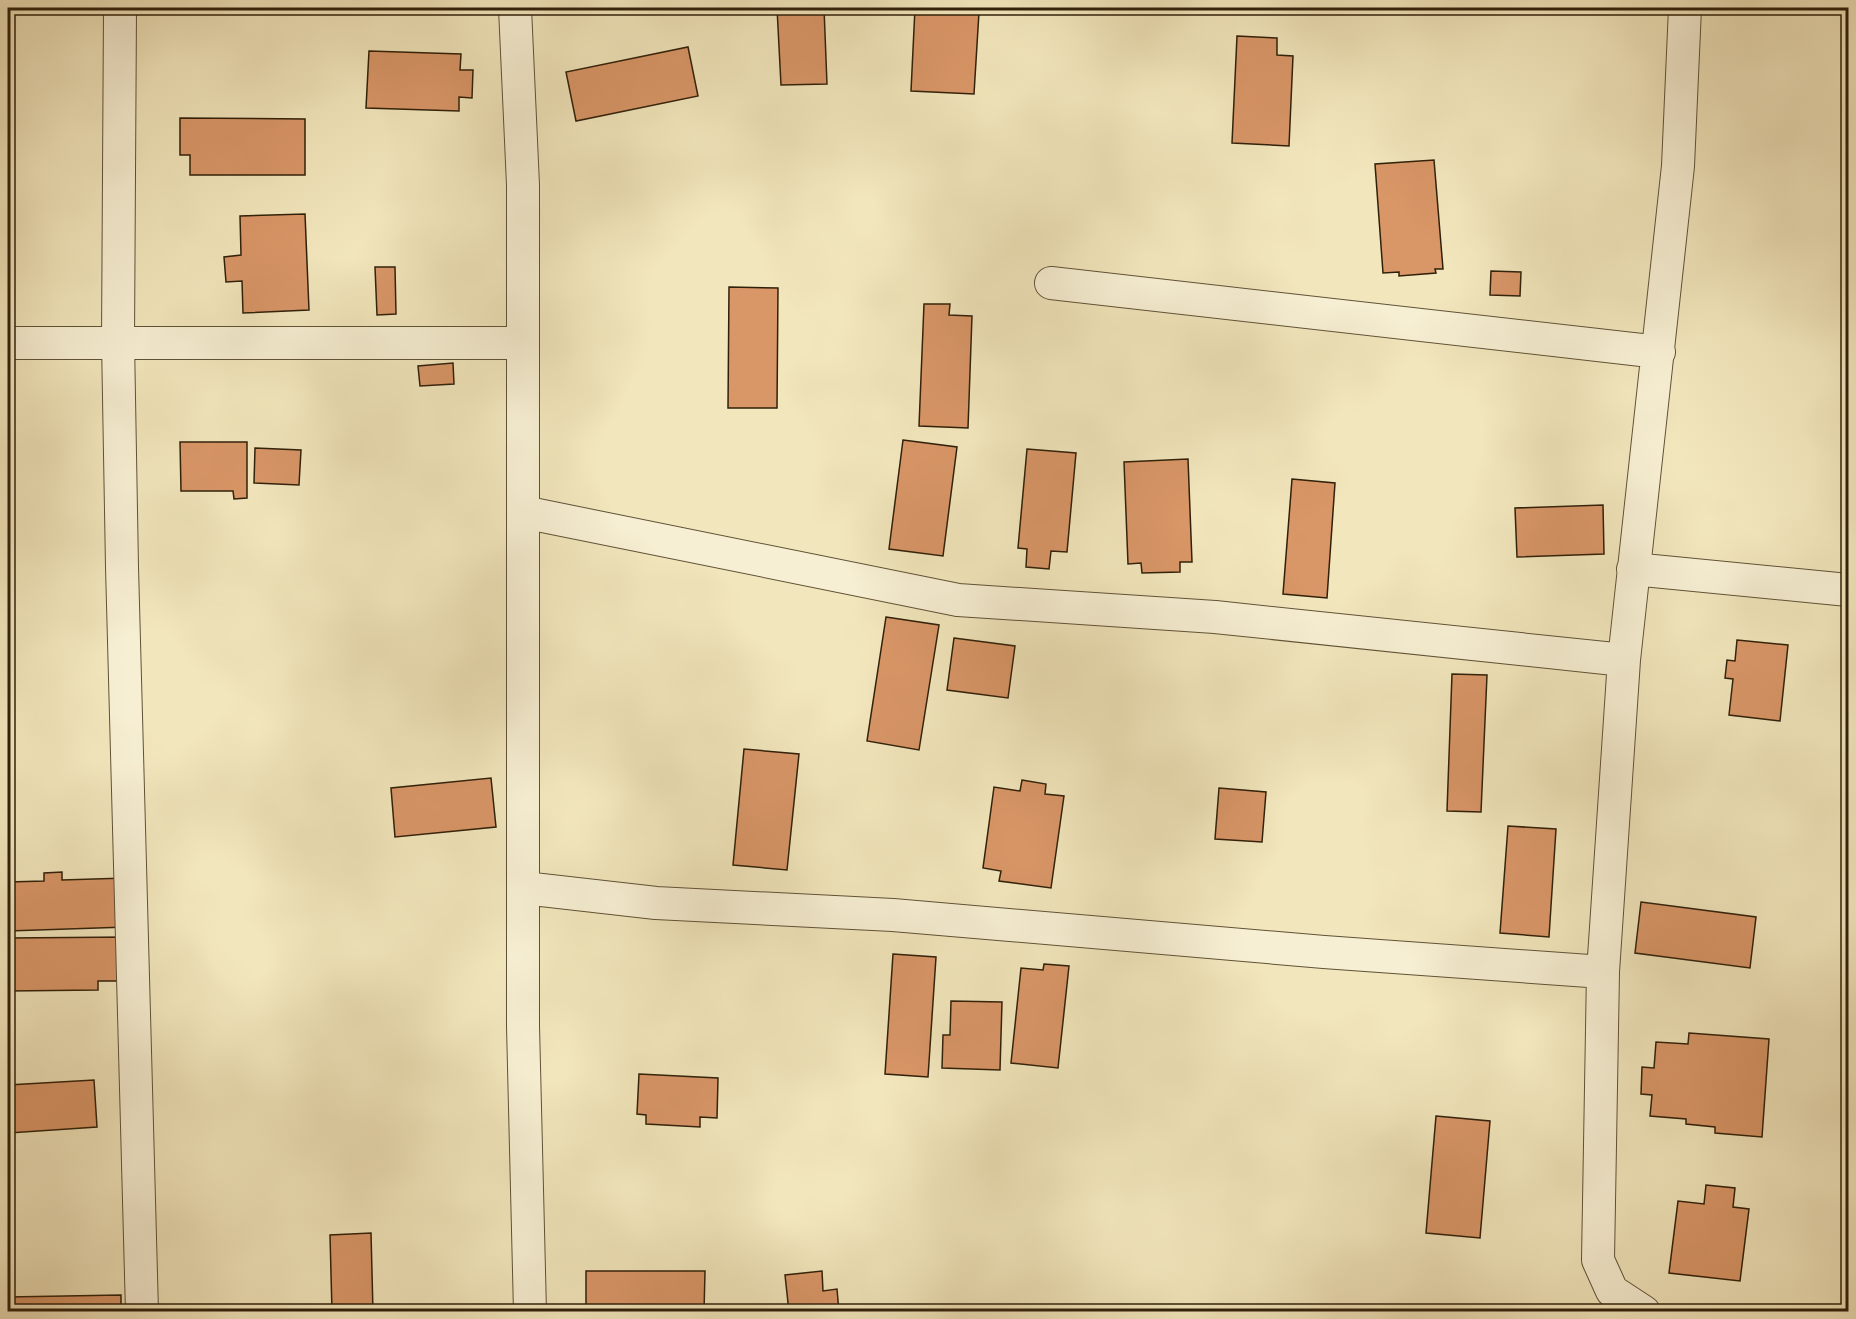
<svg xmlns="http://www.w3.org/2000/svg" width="1856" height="1319" viewBox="0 0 1856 1319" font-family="'IM FELL French Canon',serif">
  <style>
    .building { fill: #d99667; stroke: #30200a; stroke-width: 1.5 }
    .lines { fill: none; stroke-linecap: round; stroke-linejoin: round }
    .street-casing { stroke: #605236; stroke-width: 34 }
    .street { stroke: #f7efd3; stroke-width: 32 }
  </style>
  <rect width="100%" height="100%" fill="#f2e6bc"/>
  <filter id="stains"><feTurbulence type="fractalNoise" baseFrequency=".00333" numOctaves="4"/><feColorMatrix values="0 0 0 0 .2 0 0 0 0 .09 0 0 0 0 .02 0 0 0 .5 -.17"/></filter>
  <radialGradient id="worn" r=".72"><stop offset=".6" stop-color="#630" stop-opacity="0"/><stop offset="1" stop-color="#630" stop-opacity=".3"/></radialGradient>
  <path class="building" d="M777,8H824L827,84L781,85Z
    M915,8L979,12L974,94L911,91Z
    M1237,36L1277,38V55L1293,56L1289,146L1232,143Z
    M688,47L698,96L576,121L566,72Z
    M369,51L461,54L460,70H473L472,98L459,97V111L366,108Z
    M1846,82H1848V135H1842Z
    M180,118L305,119V175H190V155H180Z
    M1434,160L1443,269H1435L1436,273L1399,276V272L1383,273L1375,164Z
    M305,214L309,310L243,313L242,281L226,282L224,257L241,255L240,216Z
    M375,267H395L396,314L377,315Z
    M1491,271L1521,272L1520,296L1490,295Z
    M729,287L778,288L777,408H728Z
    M924,304H950L949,315L972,316L968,428L919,426Z
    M453,363L454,384L420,386L418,366Z
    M903,440L957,447L943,556L889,549Z
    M180,442H247V498L234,499L233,491H181Z
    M255,448L301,450L299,485L254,483Z
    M1027,449L1076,453L1067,552L1051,551L1049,569L1026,567L1027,549L1018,548Z
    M1188,459L1192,562H1180V572L1142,573L1141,563L1128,564L1124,462Z
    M1292,479L1335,483L1327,598L1283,594Z
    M1603,505L1604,554L1517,557L1515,508Z
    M886,617L939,625L919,750L867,741Z
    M954,638L1015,646L1008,698L947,690Z
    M1737,640L1788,645L1780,721L1729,715L1733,679L1725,678L1727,660L1735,661Z
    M1452,674L1487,675L1481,812L1447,811Z
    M744,749L799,754L787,870L733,865Z
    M491,778L496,827L395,837L391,788Z
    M1022,780L1046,784L1045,794L1064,796L1051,888L999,881L1001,871L983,868L994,787L1020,791Z
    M1219,788L1266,792L1262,842L1215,839Z
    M1508,826L1556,829L1549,937L1500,933Z
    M62,872V880L126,878L127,927L8,931V882L44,881V873Z
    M1641,902L1756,917L1750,968L1635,953Z
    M128,937L124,981H98V990L8,991V938Z
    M893,954L936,957L928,1077L885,1074Z
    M1044,964L1069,966L1058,1068L1011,1063L1021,968L1043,970Z
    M951,1001L1002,1002L1000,1070L942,1068L943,1035H950Z
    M1689,1033L1769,1039L1762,1137L1715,1133V1127L1686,1124V1119L1650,1116L1652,1095L1641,1094L1642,1067L1654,1068L1656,1042L1688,1044Z
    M639,1074L718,1078L717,1118L700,1117V1127L646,1124V1115L637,1114Z
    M94,1080L97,1127L9,1133L8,1085Z
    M1436,1116L1490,1121L1480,1238L1426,1233Z
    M1706,1185L1735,1188L1733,1207L1749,1209L1740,1281L1669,1273L1678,1201L1704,1204Z
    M371,1233L373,1312H332L330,1235Z
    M586,1271H705L704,1312H586Z
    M822,1271L823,1291L837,1289L839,1312H789L785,1275Z
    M121,1295V1312H8V1297Z"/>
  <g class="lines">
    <defs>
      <path id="street" d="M120,8L118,341L122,567L142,1312
        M515,8L523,185V1026L530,1312
        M1051,283L1659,352
        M8,343H523
        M523,512L958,600L1215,617L1624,660
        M1633,569L1848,590
        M524,888L656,903L893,915L1324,952L1603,972L1624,660L1678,166L1685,8
        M1603,972L1598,1260L1612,1291L1644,1312"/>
    </defs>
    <use href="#street" class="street-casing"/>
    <use href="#street" class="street"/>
  </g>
  <rect width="1856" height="1319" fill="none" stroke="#f2e6bc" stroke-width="30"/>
  <rect x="9" y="9" width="1838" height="1301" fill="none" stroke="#30200a" stroke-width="3"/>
  <rect x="15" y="15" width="1826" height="1289" fill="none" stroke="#30200a" stroke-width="1.5"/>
  <rect width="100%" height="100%" filter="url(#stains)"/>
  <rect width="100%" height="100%" fill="url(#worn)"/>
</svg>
